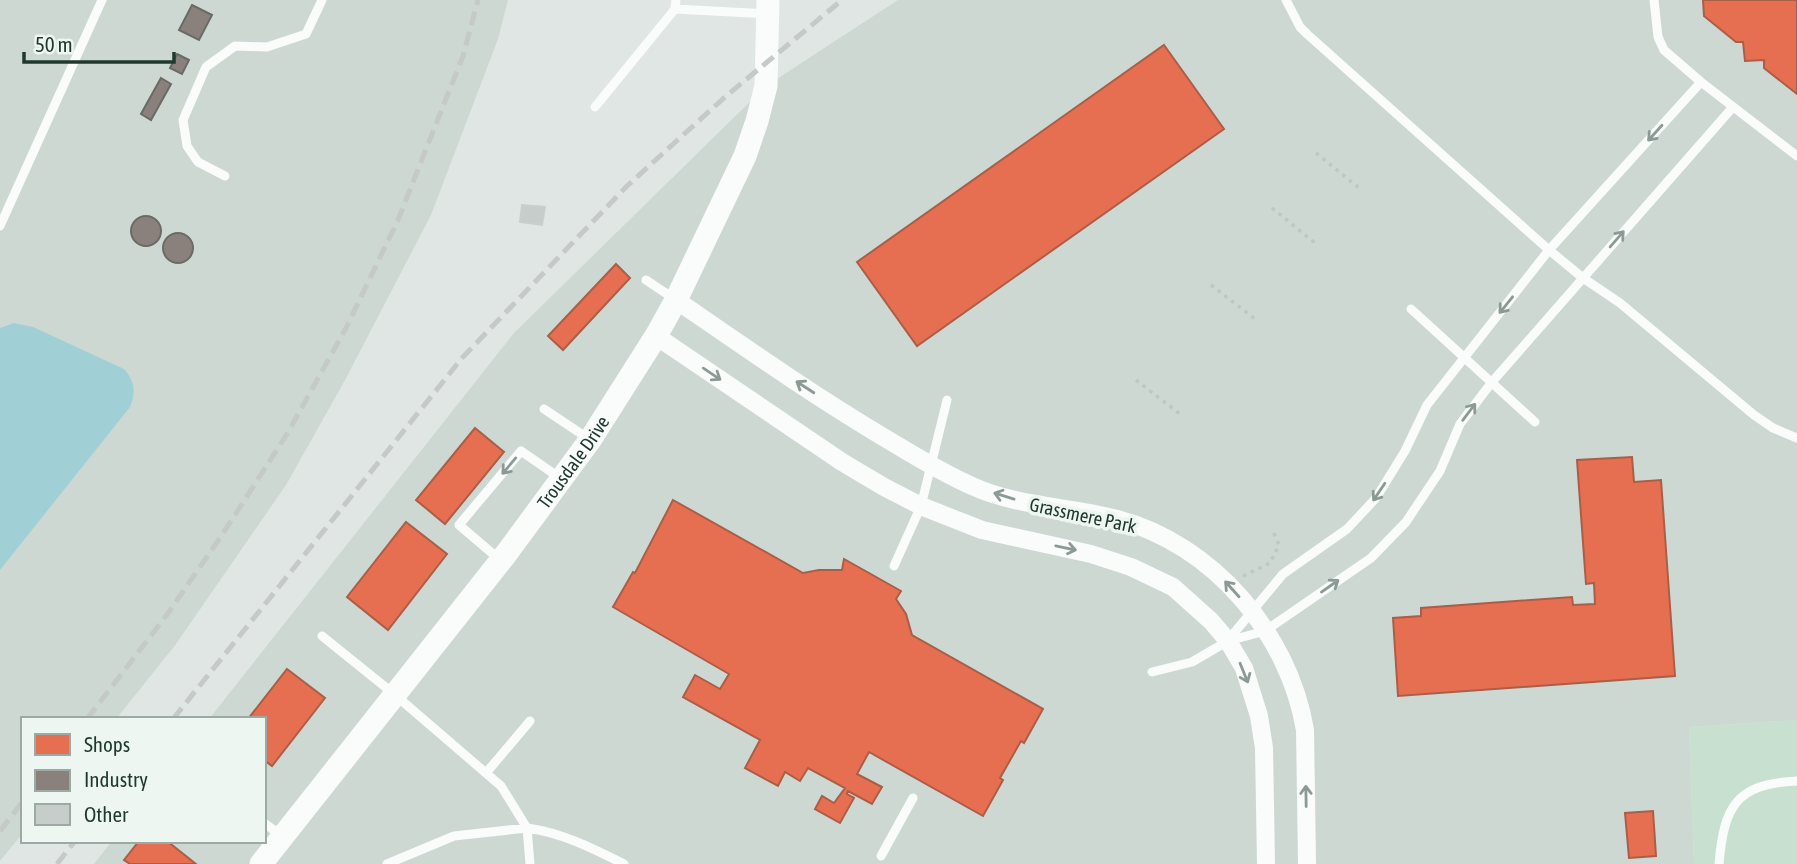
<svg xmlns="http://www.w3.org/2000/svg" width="1797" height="864" viewBox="0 0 1797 864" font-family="'Asap Condensed',sans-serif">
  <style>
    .built { fill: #cdd8d3 }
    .green { fill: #c8e0cf }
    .water { fill: #a0d0d5 }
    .shops { fill: #e76f51; stroke: #ab5e47; stroke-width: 2 }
    .industry { fill: #8a817c; stroke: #6a6b65; stroke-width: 2 }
    .building { fill: #c7cdca; stroke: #c9cfcc; stroke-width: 2 }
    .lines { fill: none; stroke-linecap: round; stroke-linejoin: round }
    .path { stroke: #bec7c4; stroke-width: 3.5; stroke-dasharray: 3.5 5; stroke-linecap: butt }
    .service { stroke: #fafbfb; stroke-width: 9 }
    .minor { stroke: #fafbfb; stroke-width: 18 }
    .tertiary { stroke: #fafbfb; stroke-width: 23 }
    .rail { stroke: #c5c9c8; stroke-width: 5; stroke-dasharray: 14 7; stroke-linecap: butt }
    .oneway { stroke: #8c9a96 }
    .labels { text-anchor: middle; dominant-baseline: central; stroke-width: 7; stroke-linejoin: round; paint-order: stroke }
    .street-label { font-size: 19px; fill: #1f3830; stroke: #edf6f1 }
  </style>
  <rect width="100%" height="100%" fill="#e0e6e3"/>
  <path class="built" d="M0,0H508L498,39L431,215L344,382L286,485L176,644L116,719H23V833L0,861Z
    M898,0H1797V720L1689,727L1694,864H94L112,841H264V719H209L514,333L766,86Z"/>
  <path class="green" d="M1797,720V864H1694L1689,727Z"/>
  <path class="water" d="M14,323L33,327L124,369C135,381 136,393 130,407L0,570V328Z"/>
  <path class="shops" d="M1703,0H1797V94L1764,68V60L1745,61L1743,42H1736L1704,16Z
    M1164,45L1224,129L917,346L857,262Z
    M616,264L630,278L563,350L548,336Z
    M475,428L504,452L445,524L416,500Z
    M1632,457L1634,482L1661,480L1675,676L1398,696L1393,618L1421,616V608L1572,597L1573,605L1595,604L1594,583L1586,584L1577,460Z
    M673,500L803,573L819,570H842L844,559L901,591L896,599L906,614L912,635L1043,709L1024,743L1021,741L1000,778L1003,780L983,816L869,752L857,774L882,787L872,804L848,791L847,794L854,798L840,823L815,809L822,796L834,803L845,788L808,768L800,781L785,772L778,786L745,768L760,740L683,697L695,675L720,689L729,674L613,607L633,572L635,573Z
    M406,522L447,554L388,630L347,597Z
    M287,669L325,698L272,766L264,760V719H248Z
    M1653,811L1656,856L1629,858L1625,813Z
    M139,841H167L196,864H130L124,860Z"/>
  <path class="industry" d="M192,5L212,15L199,40L179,30Z
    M177,54L189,60L182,74L170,68Z
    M161,78L171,84L151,120L141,114Z
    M131 231a15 15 0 1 1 30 0a15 15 0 1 1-30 0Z
    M163 248a15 15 0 1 1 30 0a15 15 0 1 1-30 0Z"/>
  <path class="building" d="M522,205L545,207L542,225L520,222Z"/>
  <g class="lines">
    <path class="path" d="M1316,153L1359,188
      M1272,208L1315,243
      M1211,285L1255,319
      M1136,380L1180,414
      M1243,576L1270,563L1279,545L1273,531"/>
    <path class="service" d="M1286,0L1300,27L1307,34L1549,250L1583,278L1620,303L1754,415L1773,428L1797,438
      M1654,0L1658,37L1664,50L1701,82L1797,156
      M675,9L768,14
      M595,107L675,9L676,0
      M225,176L198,162L187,146L183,120L206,67L235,46L267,47L306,34L322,0
      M0,226L102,0
      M646,280L676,300
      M1411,309L1535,422
      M544,409L589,439
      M499,559L459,525L521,451L560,478
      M894,566L921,506L947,400
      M322,636L394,694L501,786L527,828L454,836L387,864
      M1229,639L1283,574L1347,529L1376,498L1405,451L1427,405L1549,250L1701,82
      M1152,672L1192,662L1228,641L1265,631L1371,558L1406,522L1440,471L1460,424L1492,382L1733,107
      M486,773L530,721
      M264,823L282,836
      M881,856L913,798
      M530,864L527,828C563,833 592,848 624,864
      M1719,864C1724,806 1736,784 1797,781"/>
    <path class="minor" d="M676,300C743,346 810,393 880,435C910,453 940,472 972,486C1018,507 1069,506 1117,519C1213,544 1289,634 1305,730L1307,864
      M656,336L842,462L884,487L921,506L982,530L1091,554L1131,567L1173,587L1211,621L1228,641L1244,668L1259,716L1264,748L1266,864"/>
    <path class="tertiary" id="s1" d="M261,864L506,554L590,440L656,336L676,300L745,156L757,121L766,86L768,0"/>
    <path class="rail" d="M87,719L166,616L222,535L287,434L346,328L398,220L463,56L478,0
      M173,719L462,358L627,186L725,97L842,0
      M0,831L23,801
      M57,864L75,841"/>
  </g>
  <defs><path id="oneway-shaft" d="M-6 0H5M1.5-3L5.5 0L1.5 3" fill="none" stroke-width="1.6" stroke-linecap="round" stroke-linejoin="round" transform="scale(1.75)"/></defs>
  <g class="oneway">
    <use href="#oneway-shaft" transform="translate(1655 133) rotate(132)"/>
    <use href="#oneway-shaft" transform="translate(1617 239) rotate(-49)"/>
    <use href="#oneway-shaft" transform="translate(1506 305) rotate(129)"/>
    <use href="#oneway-shaft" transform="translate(712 374) rotate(34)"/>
    <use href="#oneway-shaft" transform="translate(805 387) rotate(-147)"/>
    <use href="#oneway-shaft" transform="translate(1469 412) rotate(-53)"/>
    <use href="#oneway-shaft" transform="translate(509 466) rotate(130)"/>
    <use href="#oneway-shaft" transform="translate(1379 492) rotate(124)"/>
    <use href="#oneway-shaft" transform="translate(1004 496) rotate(-163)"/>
    <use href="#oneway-shaft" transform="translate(1066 548) rotate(12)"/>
    <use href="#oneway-shaft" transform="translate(1330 586) rotate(-35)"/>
    <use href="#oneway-shaft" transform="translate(1232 589) rotate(-132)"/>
    <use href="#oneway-shaft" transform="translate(1244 673) rotate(68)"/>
    <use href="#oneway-shaft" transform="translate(1306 796) rotate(-91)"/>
  </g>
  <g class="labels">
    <g class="street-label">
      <text stroke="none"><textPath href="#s1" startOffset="509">Trousdale Drive</textPath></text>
      <text transform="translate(1083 515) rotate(12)">Grassmere Park</text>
    </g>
  </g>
  <rect x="21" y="717" width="245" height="126" fill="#edf6f1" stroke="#9baaa4" stroke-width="2"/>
  <rect x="35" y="734" width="35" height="21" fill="#e76f51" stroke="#9baaa4" stroke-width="2"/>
  <text x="84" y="752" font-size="21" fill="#1f3830">Shops</text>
  <rect x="35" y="770" width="35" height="21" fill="#8a817c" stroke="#9baaa4" stroke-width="2"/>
  <text x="84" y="787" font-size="21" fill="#1f3830">Industry</text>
  <rect x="35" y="804" width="35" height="21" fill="#c7cdca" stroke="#9baaa4" stroke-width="2"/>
  <text x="84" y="822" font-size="21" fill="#1f3830">Other</text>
  <path d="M24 52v10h150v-10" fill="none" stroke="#1f3830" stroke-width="3.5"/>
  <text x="35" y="52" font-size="21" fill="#1f3830" stroke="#edf6f1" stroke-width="5" paint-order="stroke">50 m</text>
</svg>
